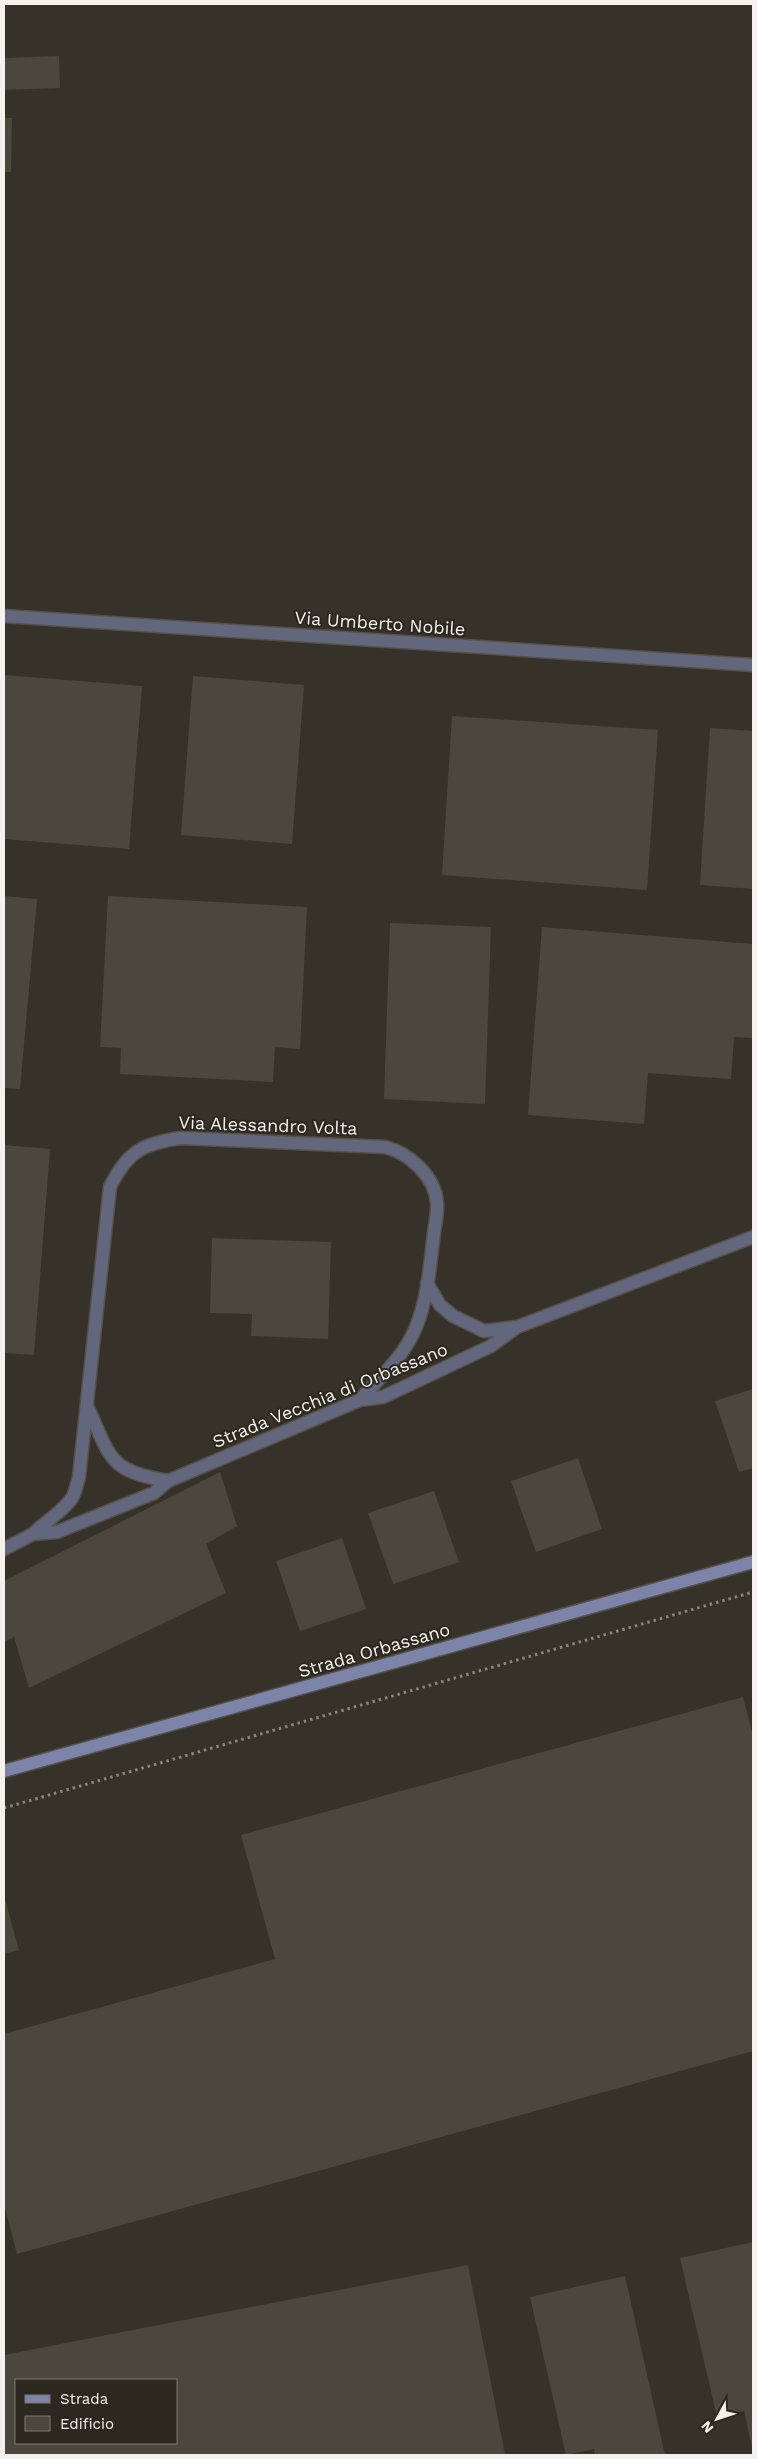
<svg xmlns="http://www.w3.org/2000/svg" width="757" height="2459" viewBox="0 0 757 2459" font-family="'Work Sans',sans-serif">
  <style>
    .building { fill: #4b473d; fill-rule: evenodd }
    .lines { fill: none; stroke-linecap: round; stroke-linejoin: round }
    .minor-casing { stroke: #555148; stroke-width: 15 }
    .secondary-casing { stroke: #555148; stroke-width: 15 }
    .path { stroke: #8a867f; stroke-width: 3; stroke-dasharray: 2.5 4; stroke-linecap: butt }
    .minor { stroke: #62677e; stroke-width: 12 }
    .secondary { stroke: #7c84a9; stroke-width: 12 }
    .labels { text-anchor: middle; dominant-baseline: central; stroke-width: 4; stroke-linejoin: round; paint-order: stroke }
    .street-label { font-size: 18px; fill: #f5f2ed; stroke: #2c281f }
  </style>
  <rect width="100%" height="100%" fill="#363229"/>
  <path class="building" d="M59,56L60,88L4,90V58Z
    M4,118H12L11,172H4Z
    M4,675L142,686L129,849L4,839Z
    M193,676L304,685L292,844L181,835Z
    M452,716L658,730L647,890L442,875Z
    M710,728L753,731V889L700,885Z
    M4,896L37,899L20,1089L4,1088Z
    M108,896L307,907L300,1049L275,1047L273,1082L120,1074L121,1048L100,1047Z
    M390,923L491,927L485,1104L384,1099Z
    M542,927L753,944V1038L734,1037L731,1079L648,1073L644,1124L528,1115Z
    M4,1145L50,1149L34,1355L4,1353Z
    M212,1238L331,1242L328,1339L251,1336L252,1314L210,1313Z
    M753,1389V1468L739,1472L715,1401Z
    M578,1458L602,1529L536,1552L511,1481Z
    M220,1472L237,1526L206,1544L226,1593L29,1688L14,1637L4,1642V1581Z
    M434,1491L459,1562L393,1584L368,1513Z
    M342,1538L366,1609L300,1631L276,1561Z
    M743,1697L753,1735V2051L17,2254L4,2204V2034L275,1959L241,1835Z
    M4,1896L19,1950L4,1954Z
    M753,2242V2447H752L744,2411L717,2417L680,2258Z
    M468,2265L505,2455H4V2355ZM16,2380H176V2443H16Z
    M625,2276L665,2455H595L594,2449L566,2455L530,2297Z"/>
  <g class="lines">
    <defs>
      <path id="minor" d="M4,616L753,665
        M427,1283L440,1305L453,1316L484,1331L517,1327
        M88,1408C111,1458 108,1471 168,1481
        M33,1534C44,1523 68,1507 73,1496C76,1490 77,1483 79,1477L110,1187C127,1152 143,1143 181,1138L385,1147C409,1153 435,1176 437,1203C438,1212 435,1224 434,1233C430,1264 428,1298 416,1327C404,1357 380,1377 360,1400
        M4,1549L33,1534L57,1532L154,1493L168,1481L360,1400L383,1397L491,1346L517,1327L753,1237"/>
      <path id="secondary" d="M4,1771L753,1562"/>
    </defs>
    <use href="#minor" class="minor-casing"/>
    <use href="#secondary" class="secondary-casing"/>
    <path class="path" d="M4,1808L753,1592"/>
    <use href="#minor" class="minor"/>
    <use href="#secondary" class="secondary"/>
  </g>
  <g class="labels">
    <g class="street-label">
      <text transform="translate(380 623) rotate(4)">Via Umberto Nobile</text>
      <text transform="translate(268 1125) rotate(2)">Via Alessandro Volta</text>
      <text transform="translate(330 1395) rotate(-22)">Strada Vecchia di Orbassano</text>
      <text transform="translate(374 1650) rotate(-16)">Strada Orbassano</text>
    </g>
  </g>
  <rect width="757" height="2459" fill="none" stroke="#f5f2ed" stroke-width="10"/>
  <rect x="15" y="2379" width="162" height="65" fill="#2c281f" stroke="#7c7971"/>
  <rect x="25" y="2395" width="25" height="8" fill="#7c84a9" stroke="#7c7971"/>
  <text x="60" y="2404" font-size="15" fill="#f5f2ed">Strada</text>
  <rect x="25" y="2416" width="25" height="15" fill="#4b473d" stroke="#7c7971"/>
  <text x="60" y="2429" font-size="15" fill="#f5f2ed">Edificio</text>
  <g transform="translate(717 2419) rotate(230)" stroke="#2c281f" stroke-width="4" paint-order="stroke">
  <path d="M0-4L9 19L0 12L-9 19Z" fill="#f5f2ed"/>
  <text y="-8" font-size="14" font-weight="bold" text-anchor="middle" fill="#f5f2ed">N</text>
  </g>
</svg>
